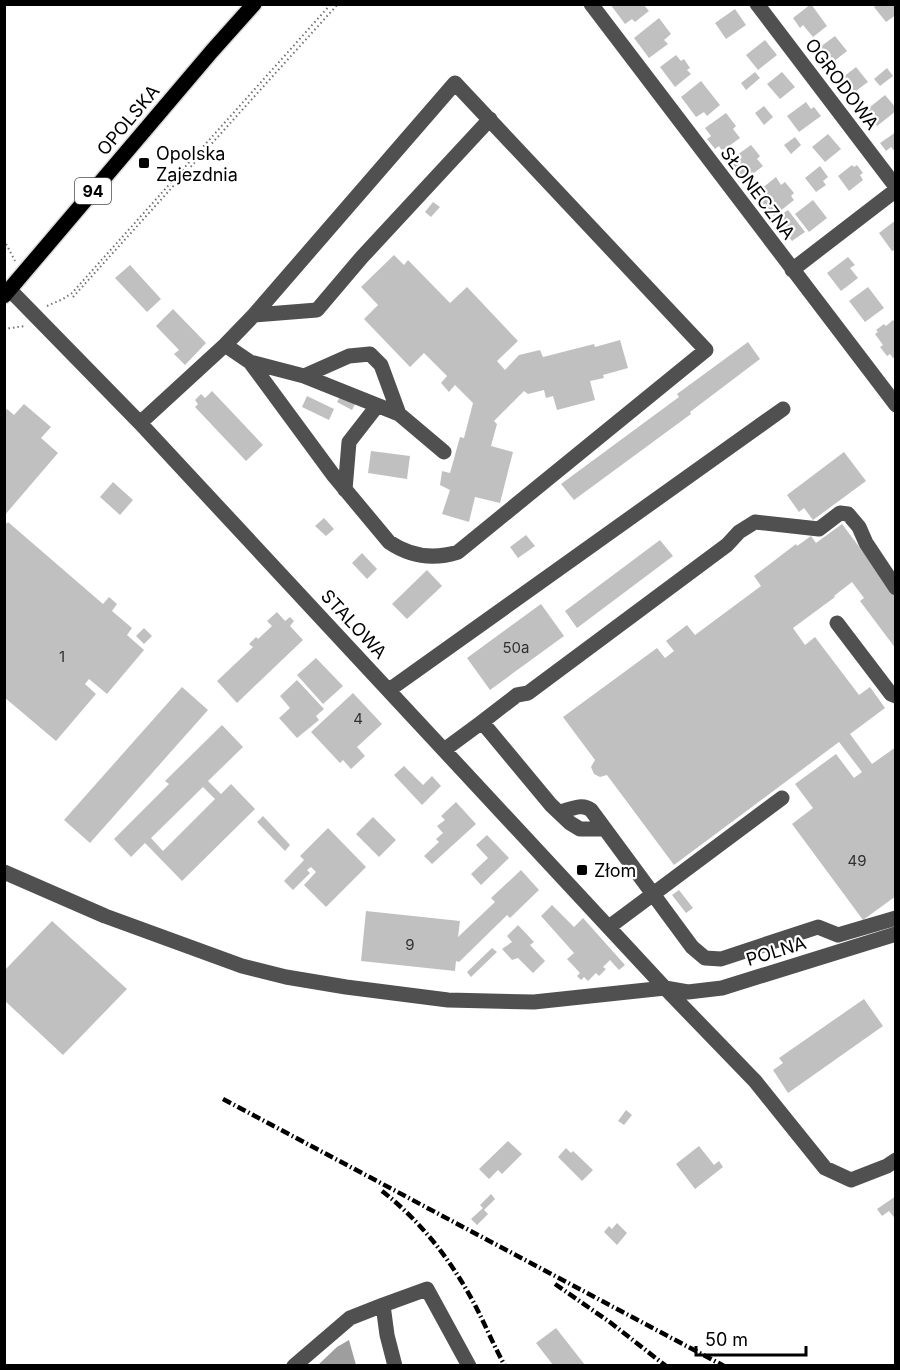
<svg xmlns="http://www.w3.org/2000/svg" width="900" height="1370" viewBox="0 0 900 1370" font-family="Inter,sans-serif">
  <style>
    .water { fill: #9e9e9e }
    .building { fill: #c0c0c0; fill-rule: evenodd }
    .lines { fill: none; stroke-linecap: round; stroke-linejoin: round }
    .major-casing { stroke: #dbdbdb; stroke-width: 18 }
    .path { stroke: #727272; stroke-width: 2; stroke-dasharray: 1.5 3; stroke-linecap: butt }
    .minor { stroke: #505050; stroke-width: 15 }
    .major { stroke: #000; stroke-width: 15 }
    .rail { stroke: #000; stroke-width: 4.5; stroke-dasharray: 9 3 1.5 3; stroke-linecap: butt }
    .poi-dot { fill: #000; stroke: #fff; stroke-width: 2 }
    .labels { text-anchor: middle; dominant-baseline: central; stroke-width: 4.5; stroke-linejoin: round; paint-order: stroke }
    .number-label { font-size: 15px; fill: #303030 }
    .shield { fill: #fff; stroke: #4c4c4c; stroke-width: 1.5 }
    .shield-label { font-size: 16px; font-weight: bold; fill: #000 }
    .street-label { font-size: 18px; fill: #000; stroke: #fff }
    .poi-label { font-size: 18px; fill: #000; stroke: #fff; text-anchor: start }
  </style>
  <rect width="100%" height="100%" fill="#fff"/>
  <path class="water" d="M349,1340L356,1365H318L337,1347Z"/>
  <path class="building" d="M610,4H643L649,11L635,22L632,19L625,24Z
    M811,4L827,26L813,37L803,25L800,28L793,18Z
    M877,4H896V15L886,22L874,7Z
    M735,9L746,25L726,39L715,23Z
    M659,18L671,34L664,40L668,44L649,58L634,38Z
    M835,36L847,51L833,62L820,47Z
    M765,40L777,55L758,70L746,55Z
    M676,55L681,61L684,59L690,68L687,70L691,74L675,87L660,67Z
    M856,67L868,82L853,93L842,78Z
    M887,68L893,76L880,86L874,79Z
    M755,72L760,78L746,90L741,83Z
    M782,72L795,87L780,99L767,84Z
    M701,81L720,105L707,116L704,112L696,117L681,97Z
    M885,95L896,108V111L877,126L865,111Z
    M806,102L811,109L814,107L821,116L799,132L787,116Z
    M764,106L773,117L764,125L755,113Z
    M726,113L736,126L733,129L740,138L722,151L719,146L715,149L707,139L711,136L705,128Z
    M896,132V153L891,147L886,151L880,143Z
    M828,134L841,149L825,162L812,147Z
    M795,137L801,145L791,154L784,145Z
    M751,145L760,156L757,159L763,166L745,180L730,160Z
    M852,165L854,167L857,165L863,173L860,175L863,180L849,191L838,176Z
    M820,166L828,177L823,181L826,185L816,192L805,178Z
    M776,177L781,185L785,182L794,193L791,196L794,200L774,216L755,194Z
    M813,200L827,218L809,232L795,214Z
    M433,202L440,207L431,217L425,212Z
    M788,210L805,232L792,241L775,219Z
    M896,220V249L892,251L879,233Z
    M394,255L404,265L408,260L450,303L467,287L518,341L497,361L505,370L519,355L540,350L543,357L594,344L595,347L620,340L628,368L603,375L604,378L590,381L595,400L557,410L553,396L546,398L544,390L528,394L524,391L494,421L497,424L491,446L513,452L500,503L475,497L469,522L442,514L450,490L440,485L442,471L450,473L460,437L464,438L473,403L455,385L449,392L441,383L447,376L424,353L410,367L364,319L378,305L361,287Z
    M848,257L855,265L850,268L858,278L841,291L827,273Z
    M130,265L161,299L147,312L115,278Z
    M868,287L884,308L865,322L849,301Z
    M173,309L206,343L185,365L174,354L179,350L156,326Z
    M893,320L896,323V357L893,358L890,354L887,356L880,347L883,345L875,334L878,332L876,330L884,324L886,326Z
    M748,342L760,359L690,412L691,414L574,500L561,484L679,397L677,394Z
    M212,391L263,445L246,461L195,407L198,404L195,400L201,394L205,398Z
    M341,395L356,402L352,410L337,402Z
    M307,396L334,409L329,420L302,407Z
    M24,404L51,427L41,438L58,453L4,516V412L7,409L14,415Z
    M371,451L410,456L407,479L368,473Z
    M844,452L866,481L813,520L804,508L799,512L787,495Z
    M113,482L133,500L120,515L100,497Z
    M324,518L334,529L326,536L315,526Z
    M8,522L103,604L109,597L117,604L112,611L132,628L127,635L144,650L107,694L89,679L85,684L96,694L56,741L4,697V526Z
    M842,524L896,596V649L860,601L864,598L852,582L834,596L835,597L793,628L805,645L815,637L859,695L870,687L885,708L850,734L872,764L896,747V896L863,920L792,824L813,808L795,784L836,754L854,778L862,772L839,742L674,865L607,775L600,777L594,774L591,767L595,760L563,717L657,648L665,658L674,651L666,641L687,625L695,635L761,586L754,576L796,544L797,546L811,536L816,543Z
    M526,535L535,546L518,558L510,547Z
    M660,540L673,556L577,628L565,611Z
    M362,553L377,569L367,579L352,563Z
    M427,570L442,586L407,619L392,604Z
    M541,604L564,636L490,690L467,658Z
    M277,612L285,621L290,617L294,621L290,626L303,640L237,703L217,681L253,647L249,644L256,637L258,639L272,626L267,621Z
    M144,628L152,636L144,644L136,636Z
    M316,658L343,686L323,704L297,675Z
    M297,680L324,709L316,716L319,720L297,738L279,718L290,708L280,696Z
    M182,687L208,710L90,843L64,820Z
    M353,693L382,724L357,747L365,756L351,769L343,760L340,763L311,732Z
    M222,725L243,747L208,781L221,794L231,784L255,809L182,881L145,843L131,857L114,839L169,784L165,781ZM203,787L215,799L163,851L151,838Z
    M404,766L423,785L432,776L441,786L422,805L394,775Z
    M456,802L476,824L432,864L424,856L439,842L436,839L443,833L437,826L445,820L441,816Z
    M263,816L290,845L285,851L257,822Z
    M373,817L396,840L379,857L356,834Z
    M328,828L366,867L326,907L304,885L316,872L311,867L307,870L310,873L293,890L284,881L304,860L300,856Z
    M487,835L509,858L481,885L471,874L488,858L476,845Z
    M521,870L539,890L510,918L507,915L500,922L459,962L456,961L455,971L361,961L366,911L460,921L458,937L495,902L491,898Z
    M679,890L693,908L686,913L672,895Z
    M552,905L574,927L583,918L625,965L619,970L610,960L603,967L606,969L599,976L596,973L588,981L584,977L581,980L577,976L580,973L567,959L574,953L541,916Z
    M52,921L127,989L63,1055L4,1000V971Z
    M518,925L534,942L530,945L545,961L533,973L518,958L512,960L502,949L512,942L507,936Z
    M492,948L497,952L471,977L467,972Z
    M864,999L883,1026L788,1093L773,1070L783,1063L779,1058Z
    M626,1110L632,1115L624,1125L618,1121Z
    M508,1141L522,1154L502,1174L498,1170L489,1179L479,1169Z
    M699,1146L714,1165L719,1161L723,1167L695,1189L676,1164Z
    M566,1148L571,1153L573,1151L593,1170L582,1181L558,1157Z
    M491,1194L495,1199L484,1210L488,1214L477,1225L471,1219L483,1208L480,1205Z
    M896,1196V1220L889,1211L882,1216L877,1209Z
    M617,1223L627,1233L617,1245L604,1232L609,1226L612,1229Z
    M556,1328L585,1365H553L536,1343Z"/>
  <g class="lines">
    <defs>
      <path id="major" d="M4,296L212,51L254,4"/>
    </defs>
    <use href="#major" class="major-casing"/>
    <path class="path" d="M4,240L15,261
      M73,297L338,4
      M47,306L63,299L72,293L331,4
      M4,329L25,326"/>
    <path class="minor" d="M591,4L896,405
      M757,4L896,187
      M792,270L896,190
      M10,290L140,423L665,988L755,1081L825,1168L851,1180L887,1166L896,1160
      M254,315L317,310L362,257L490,119
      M250,362L304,376L399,414L444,452
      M304,376L349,356L370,354L381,365L399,414
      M140,423L225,345L254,315L455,83L706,350L458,552C433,560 411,557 389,542L334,476L250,362L225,345
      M345,490L349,442L377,406
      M837,623L891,694L896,696
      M389,690L783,409
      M444,750L482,722
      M561,812C571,809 582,803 591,810L692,947L705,958L721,959L818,927L838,935L896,918
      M605,829H580L570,823L551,805L482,722L517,695L528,693L727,545L739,532L755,522L819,529L840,513L848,514L859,527L866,543L896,588
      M4,872L105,916L242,966L286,977L346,987L448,1000L534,1002L665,988L688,992L722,988L896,934
      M609,927L782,798
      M294,1366L350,1318L383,1305
      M395,1366L387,1335L383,1305L427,1289L469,1366"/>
    <use href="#major" class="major"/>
    <path class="rail" d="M223,1099L724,1366
      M382,1191C422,1222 455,1265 478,1311C487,1329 495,1348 505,1366
      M555,1284L611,1323L666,1366"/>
  </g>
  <g class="poi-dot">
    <rect x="138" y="157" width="12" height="12" rx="3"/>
    <rect x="576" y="864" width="12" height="12" rx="3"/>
  </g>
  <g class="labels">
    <g class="number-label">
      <text x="516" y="647">50a</text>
      <text x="62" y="656">1</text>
      <text x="358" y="718">4</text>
      <text x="857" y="860">49</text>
      <text x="410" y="944">9</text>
    </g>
    <rect class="shield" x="75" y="178" width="36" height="26" rx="4.5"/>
    <g class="shield-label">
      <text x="93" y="191">94</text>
    </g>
    <g class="street-label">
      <text transform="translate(842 84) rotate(53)">OGRODOWA</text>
      <text transform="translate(128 120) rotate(-50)">OPOLSKA</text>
      <text transform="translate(758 193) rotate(53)">SŁONECZNA</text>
      <text transform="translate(354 624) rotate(47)">STALOWA</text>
      <text transform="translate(776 951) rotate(-17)">POLNA</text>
    </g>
    <g class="poi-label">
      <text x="156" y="153">Opolska<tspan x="156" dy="21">Zajezdnia</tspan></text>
      <text x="594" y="870">Złom</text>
    </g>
  </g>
  <rect width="900" height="1370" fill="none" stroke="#000000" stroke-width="12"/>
  <path d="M696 1346v9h110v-9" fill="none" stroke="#000000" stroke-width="3"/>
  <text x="705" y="1346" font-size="18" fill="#000000" stroke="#ffffff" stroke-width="4.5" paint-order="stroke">50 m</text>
</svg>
